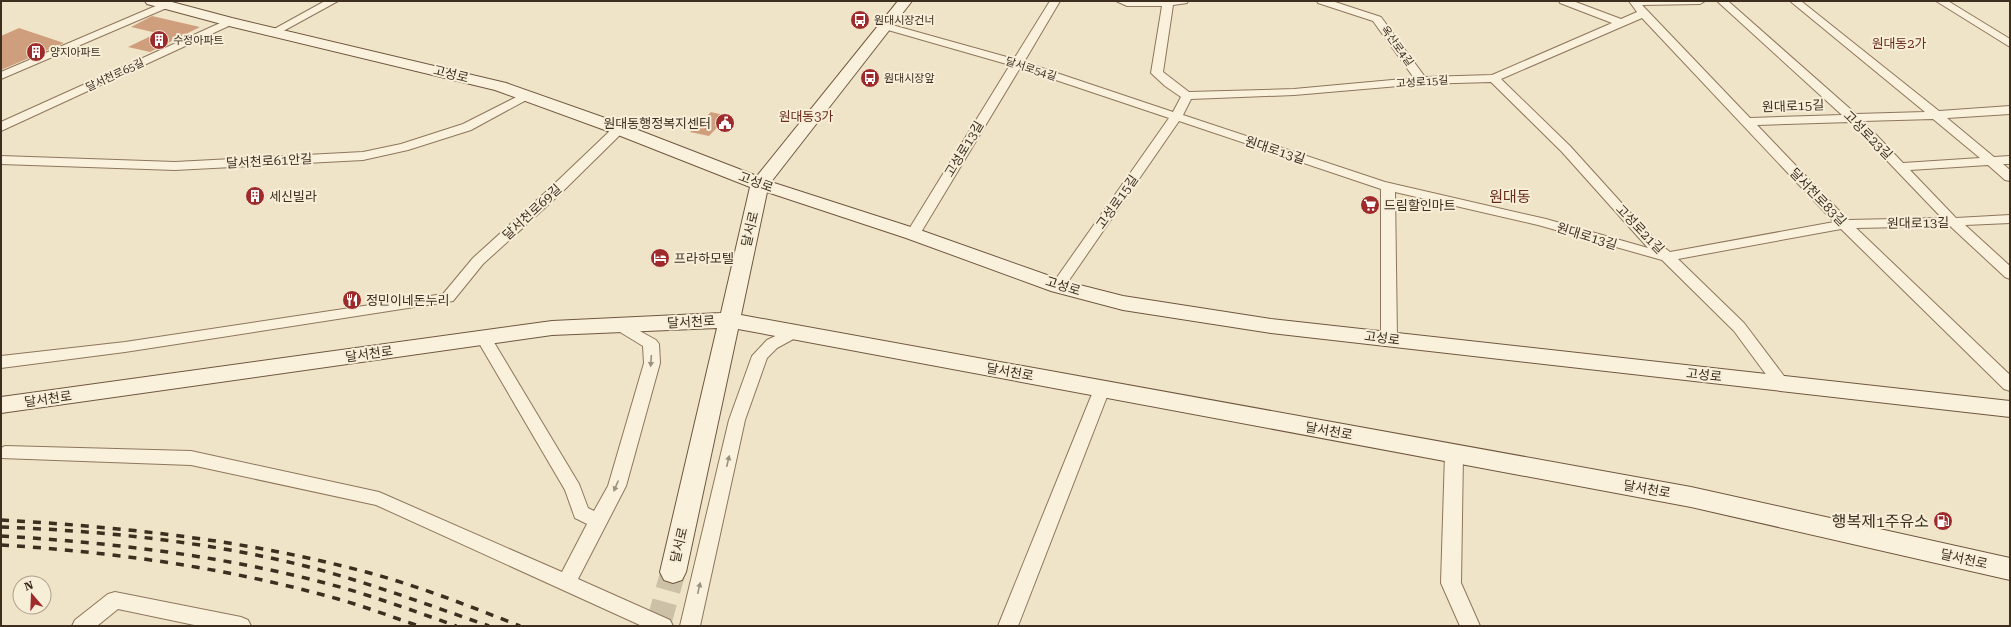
<svg xmlns="http://www.w3.org/2000/svg" width="2011" height="627" font-family="'Roboto Serif','Noto Sans KR',serif">
<style>
.building{fill:#cf9f7d}
.lines{fill:none;stroke-linecap:round;stroke-linejoin:round}
.secondary-tunnel{stroke:#ccc0a6;stroke-width:25;stroke-dasharray:25 12;stroke-linecap:butt}
.street-casing{stroke:#8d765c;stroke-width:2}
.secondary-casing{stroke:#6f573f;stroke-width:2}
.street{fill:#faf1dc;fill-rule:evenodd}
.secondary{fill:#faf1dc;fill-rule:evenodd}
.rail{stroke:#3d2e20;stroke-width:3.5;stroke-dasharray:8 8;stroke-linecap:butt}
.oneway{fill:#9c907e}
.labels{text-anchor:middle;dominant-baseline:central;stroke-width:4;stroke-linejoin:round;paint-order:stroke}
.far-poi-label{font-size:11px;fill:#3d2e20;stroke:#f7eed8;text-anchor:start}
.far-street-label{font-size:11px;fill:#3d2e20;stroke:#f7eed8}
.far-quarter-label{font-size:13px;fill:#6b2e1e;stroke:#f7eed8}
.street-label{font-size:13px;fill:#3d2e20;stroke:#f7eed8}
.poi-label{font-size:13px;fill:#3d2e20;stroke:#f7eed8;text-anchor:start}
.quarter-label{font-size:15px;fill:#6b2e1e;stroke:#f7eed8}
.near-poi-label{font-size:16px;fill:#3d2e20;stroke:#f7eed8;text-anchor:end}
</style>
<rect width="100%" height="100%" fill="#f0e4c8"/>
<!-- building -->
<g class="building">
<polygon points="152,16 200,27 150,52 128,47 157,33 131,27"/>
<polygon points="19,28 64,43 1,70 1,36"/>
<polygon points="711,112 728,116 709,136 690,132"/>
</g>
<g class="lines">
<!-- secondary-tunnel -->
<polyline class="secondary-tunnel" points="658,626 673,572"/>
<!-- street casing -->
<g class="street-casing">
<g id="street">
<polygon points="325,1 338,1 276,35 272,36 267,33"/>
<path d="M 1050,1 L 1060,1 L 1024,62 L 1173,112 L 1181,97 L 1165,86 L 1151,73 L 1162,6 L 1127,6 L 1116,1 L 1188,1 L 1187,3 L 1173,5 L 1163,72 L 1189,92 L 1294,89 L 1414,78 L 1373,21 L 1318,3 L 1317,1 L 1332,1 L 1381,17 L 1425,77 L 1492,75 L 1612,23 L 1560,3 L 1559,1 L 1573,1 L 1621,19 L 1637,12 L 1629,1 L 1705,1 L 1700,4 L 1642,5 L 1750,118 L 1842,115 L 1717,1 L 1728,1 L 1856,114 L 1925,112 L 1790,1 L 1801,1 L 1939,111 L 2010,106 L 2010,114 L 1947,118 L 1994,157 L 2010,156 L 2010,164 L 2003,164 L 2010,170 L 2010,181 L 2005,180 L 1988,165 L 1910,170 L 1956,218 L 2010,215 L 2010,223 L 1965,225 L 2010,266 L 2010,279 L 2005,277 L 1950,226 L 1856,228 L 2010,375 L 2010,391 L 2004,389 L 1841,229 L 1678,259 L 1744,323 L 1790,384 L 1788,388 L 1782,390 L 1776,388 L 1734,331 L 1662,260 L 1538,225 L 1395,192 L 1397,339 L 1394,343 L 1389,344 L 1384,343 L 1381,339 L 1381,189 L 1179,121 L 1063,289 L 1053,289 L 1051,286 L 1053,283 L 1169,118 L 1020,68 L 920,234 L 918,237 L 908,237 L 906,234 L 1010,65 L 881,28 L 880,26 L 885,23 L 1014,59 ZM 1642,18 L 1834,222 L 1670,252 L 1655,240 L 1570,146 L 1501,79 ZM 1491,82 L 1562,152 L 1648,248 L 1546,219 L 1385,182 L 1183,115 L 1191,99 L 1294,95 L 1422,84 ZM 1933,119 L 1980,158 L 1903,163 L 1863,121 ZM 1850,122 L 1942,218 L 1848,220 L 1757,125 Z"/>
<polygon points="1936,1 1948,1 2010,39 2010,47"/>
<polygon points="165,2 170,5 169,7 1,79 1,72"/>
<polygon points="229,19 234,22 233,24 1,131 1,122"/>
<polygon points="526,92 530,94 532,96 530,98 471,130 408,150 363,160 175,170 1,164 1,156 175,162 363,152 401,144 463,124"/>
<polygon points="619,125 623,126 625,129 623,132 559,195 483,264 453,301 125,352 1,368 1,356 125,342 443,294 473,258 549,189 615,126"/>
<polygon points="620,320 656,340 659,344 660,363 626,486 578,579 670,620 673,626 642,626 376,505 191,465 1,458 1,448 5,446 191,451 379,492 562,572 587,524 575,518 565,490 476,338 479,334 484,333 489,334 579,484 588,508 594,511 608,486 644,363 643,346 615,329 612,325 615,321"/>
<polygon points="794,327 799,328 802,332 799,336 777,348 767,358 745,420 700,626 680,626 729,420 752,356 767,340"/>
<polygon points="1102,383 1108,385 1110,389 1018,626 998,626 1094,389 1096,385"/>
<polygon points="1454,447 1460,449 1463,454 1461,583 1480,626 1460,626 1441,583 1445,454 1448,449"/>
<polygon points="115,592 241,617 248,620 251,626 199,626 118,609 97,626 72,626 75,620 108,594"/>
</g>
</g>
<!-- secondary casing -->
<g class="secondary-casing">
<polygon id="secondary" points="145,1 168,1 232,18 506,83 625,125 757,176 898,1 912,1 771,182 920,230 1064,281 1123,296 1271,319 2010,401 2010,417 1271,333 1123,310 1051,291 906,238 767,192 741,315 1691,487 2010,558 2010,580 1691,507 738,329 686,572 682,580 673,583 664,580 660,572 717,328 552,335 1,413 1,397 552,321 721,313 750,187 613,133 495,90 229,26 147,4"/>
</g>
<!-- street -->
<use href="#street" class="street"/>
<!-- secondary -->
<use href="#secondary" class="secondary"/>
<!-- rail -->
<g class="rail">
<path d="M 1,520 C 124,527 246,540 366,572 C 419,586 469,606 520,626"/>
<path d="M 1,527 C 105,531 212,542 313,568 C 373,584 431,606 489,626"/>
<path d="M 1,536 C 118,543 234,557 347,589 C 384,600 420,613 456,626"/>
<path d="M 1,545 C 115,552 228,568 338,599 C 366,607 392,617 419,626"/>
</g>
</g>
<!-- one-way arrows -->
<defs><path id="oneway-solid" d="M-6-.8H1V-3.2L6.5 0L1 3.2V.8H-6Z"/></defs>
<g class="oneway">
<use href="#oneway-solid" transform="translate(651 361) rotate(94)"/>
<use href="#oneway-solid" transform="translate(728 461) rotate(-77)"/>
<use href="#oneway-solid" transform="translate(616 486) rotate(113)"/>
<use href="#oneway-solid" transform="translate(699 588) rotate(-77)"/>
</g>
<!-- icons -->
<defs>
<g id="bus-disc" transform="scale(1)"><circle r="9.5" fill="#9e2a2b" stroke="#f7eed8"/><path d="M-5-6H5V4H4V6H2V4H-2V6H-4V4H-5ZM-3.5-4V0h7V-4ZM-3.5 1.2v1.5H-2V1.2ZM2 1.2v1.5H3.5V1.2Z" fill="#fff"/></g>
<g id="building-disc" transform="scale(1)"><circle r="9.5" fill="#9e2a2b" stroke="#f7eed8"/><path d="M-4-6H4V6H1V3H-1V6H-4ZM-2.5-4.3h1.7v1.8h-1.7ZM.8-4.3h1.7v1.8H.8ZM-2.5-1h1.7V.8h-1.7ZM.8-1h1.7V.8H.8Z" fill="#fff"/></g>
<g id="civic-disc" transform="scale(1)"><circle r="9.5" fill="#9e2a2b" stroke="#f7eed8"/><path d="M-.6-6.5H3V-4.5H.6V-3L4-1V1h2V6H-6V1h2V-1L-.6-3ZM-1.2 2.5V6h2.4V2.5Z" fill="#fff"/></g>
<g id="supermarket-disc" transform="scale(1)"><circle r="9.5" fill="#9e2a2b" stroke="#f7eed8"/><path d="M-6-5.5h2.5l.6 2H6L4.5 2H-2.5L-4.4-4H-6ZM-1.5 3.2a1.3 1.3 0 1 0 .1 0ZM3 3.2a1.3 1.3 0 1 0 .1 0Z" fill="#fff"/></g>
<g id="hotel-disc" transform="scale(1)"><circle r="9.5" fill="#9e2a2b" stroke="#f7eed8"/><path d="M-6-4.5h1.5V1H6V5H4.5V3h-9V5H-6ZM-4 0a1.8 1.8 0 1 1 3.6 0ZM.5 0V-2.5h3Q6-2.5 6 0Z" fill="#fff"/></g>
<g id="restaurant-disc" transform="scale(1)"><circle r="9.5" fill="#9e2a2b" stroke="#f7eed8"/><path d="M-5-6h1v4h1v-4h1v4h1v-4h1v5L-1.5 .5V6h-2V.5L-5-1ZM5-6V6H3V1.5H1.5Q1.5-4 5-6Z" fill="#fff"/></g>
<g id="fuel-disc" transform="scale(1)"><circle r="9.5" fill="#9e2a2b" stroke="#f7eed8"/><path d="M-5.5-6h7V0h2V4h1.3V-2.5L3-4.5l.8-.8L6-3V5H2.5V1h-1V6h-7ZM-4.2-4.7v3.2H.2V-4.7Z" fill="#fff"/></g>
</defs>
<g fill-rule="evenodd">
<use href="#bus-disc" x="860" y="20"/>
<use href="#building-disc" x="159" y="40"/>
<use href="#building-disc" x="36" y="52"/>
<use href="#bus-disc" x="870" y="78"/>
<use href="#civic-disc" x="725" y="123"/>
<use href="#building-disc" x="255" y="196"/>
<use href="#supermarket-disc" x="1370" y="205"/>
<use href="#hotel-disc" x="660" y="258"/>
<use href="#restaurant-disc" x="352" y="300"/>
<use href="#fuel-disc" x="1943" y="521"/>
</g>
<g class="labels">
<!-- far-poi labels -->
<g class="far-poi-label">
<text x="874" y="20">원대시장건너</text>
<text x="173" y="40">수정아파트</text>
<text x="50" y="52">양지아파트</text>
<text x="884" y="78">원대시장앞</text>
</g>
<!-- far-street labels -->
<g class="far-street-label">
<text transform="translate(1397 46) rotate(54)">옥산로4길</text>
<text transform="translate(1031 69) rotate(18)">달서로54길</text>
<text transform="translate(115 75) rotate(-25)">달서천로65길</text>
<text transform="translate(1422 82) rotate(-4)">고성로15길</text>
</g>
<!-- far-quarter labels -->
<g class="far-quarter-label">
<text x="1899" y="43">원대동2가</text>
<text x="806" y="116">원대동3가</text>
</g>
<!-- street labels -->
<g class="street-label">
<text transform="translate(451 74) rotate(14)">고성로</text>
<text transform="translate(1793 106) rotate(-2)">원대로15길</text>
<text transform="translate(1868 135) rotate(45)">고성로23길</text>
<text transform="translate(964 149) rotate(-59)">고성로13길</text>
<text transform="translate(1275 150) rotate(18)">원대로13길</text>
<text transform="translate(269 161) rotate(-3)">달서천로61안길</text>
<text transform="translate(756 182) rotate(20)">고성로</text>
<text transform="translate(1818 197) rotate(46)">달서천로83길</text>
<text transform="translate(1117 202) rotate(-55)">고성로15길</text>
<text transform="translate(532 212) rotate(-43)">달서천로69길</text>
<text transform="translate(1918 223) rotate(-1)">원대로13길</text>
<text transform="translate(750 229) rotate(-77)">달서로</text>
<text transform="translate(1640 229) rotate(46)">고성로21길</text>
<text transform="translate(1587 236) rotate(17)">원대로13길</text>
<text transform="translate(1063 286) rotate(17)">고성로</text>
<text transform="translate(691 322) rotate(-3)">달서천로</text>
<text transform="translate(1382 338) rotate(7)">고성로</text>
<text transform="translate(369 354) rotate(-8)">달서천로</text>
<text transform="translate(1010 372) rotate(10)">달서천로</text>
<text transform="translate(1704 375) rotate(6)">고성로</text>
<text transform="translate(48 399) rotate(-8)">달서천로</text>
<text transform="translate(1329 431) rotate(10)">달서천로</text>
<text transform="translate(1647 489) rotate(10)">달서천로</text>
<text transform="translate(679 545) rotate(-77)">달서로</text>
<text transform="translate(1964 559) rotate(13)">달서천로</text>
</g>
<!-- poi labels -->
<g class="poi-label">
<text x="711" y="123" text-anchor="end">원대동행정복지센터</text>
<text x="269" y="196">세신빌라</text>
<text x="1384" y="205">드림할인마트</text>
<text x="674" y="258">프라하모텔</text>
<text x="366" y="300">정민이네돈누리</text>
</g>
<!-- quarter labels -->
<g class="quarter-label">
<text x="1510" y="197">원대동</text>
</g>
<!-- near-poi labels -->
<g class="near-poi-label">
<text x="1929" y="521">행복제1주유소</text>
</g>
</g>
<!-- border -->
<rect width="2011" height="627" fill="none" stroke="#3d2e20" stroke-width="4"/>
<!-- north arrow -->
<g transform="translate(32 595) rotate(341)"><circle r="19" fill="#f7eed8" stroke="#ada18e"/>
<path d="M0-3L7 15L0 10L-7 15Z" fill="#9e2a2b"/>
<text y="-6" font-size="11" font-weight="bold" text-anchor="middle" fill="#3d2e20">N</text>
</g>
</svg>
